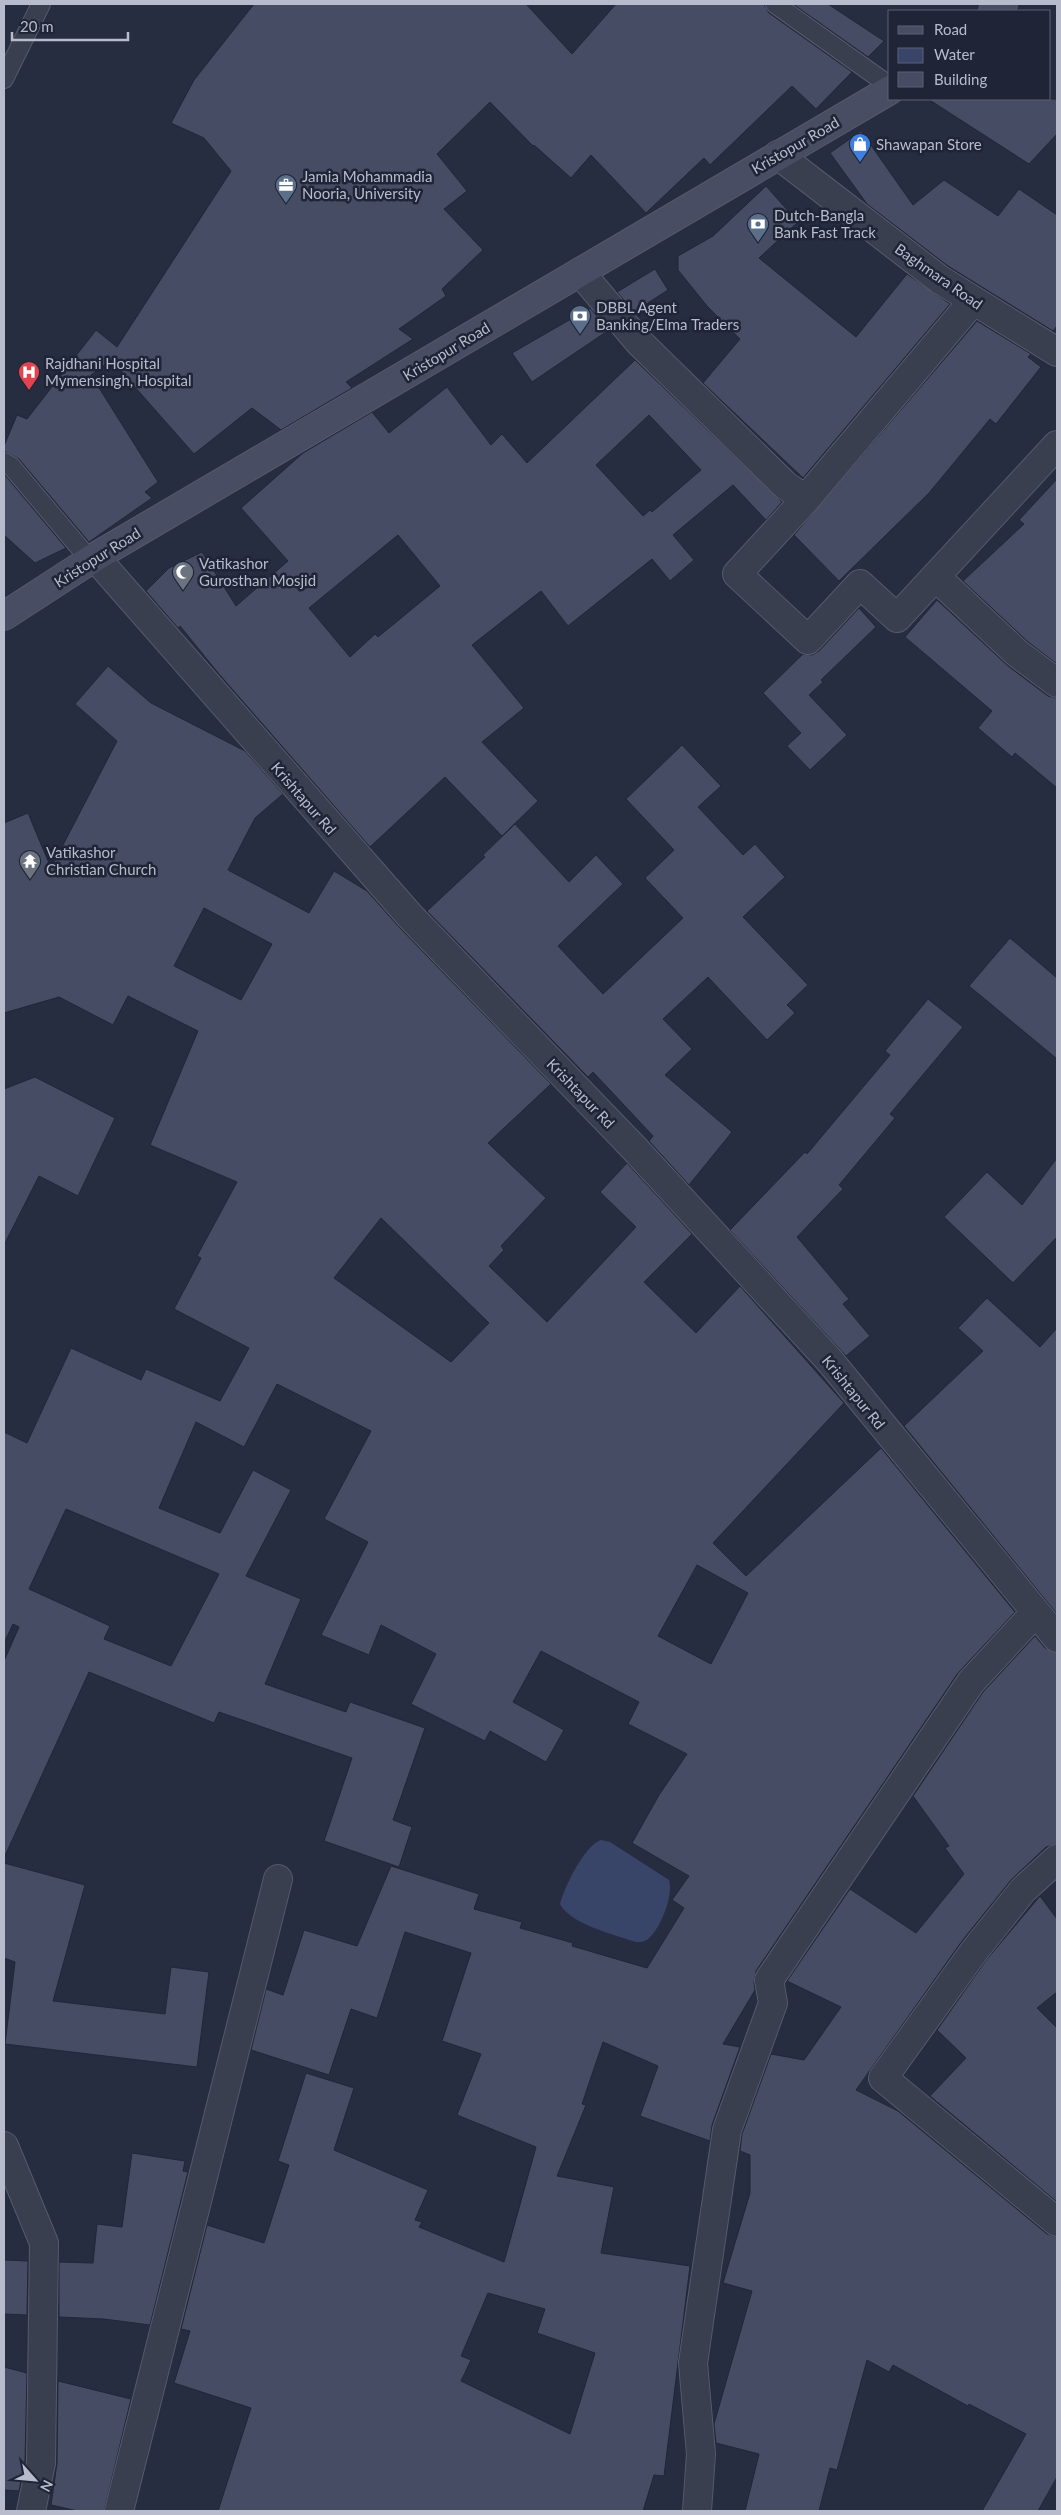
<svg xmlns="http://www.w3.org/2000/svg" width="1061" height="2515" font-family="Lato,sans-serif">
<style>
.water{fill:#394568}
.building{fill:#454c63;stroke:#212638;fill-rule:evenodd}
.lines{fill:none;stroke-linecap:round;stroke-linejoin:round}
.service-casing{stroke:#555a6b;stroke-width:20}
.minor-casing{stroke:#555a6b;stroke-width:30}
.tertiary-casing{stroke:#555a6b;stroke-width:30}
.secondary-casing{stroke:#555a6b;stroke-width:30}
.service{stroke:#3a3f50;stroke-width:18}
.minor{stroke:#3a3f50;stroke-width:28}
.tertiary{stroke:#3a3f50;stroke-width:28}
.secondary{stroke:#484d63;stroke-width:28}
.labels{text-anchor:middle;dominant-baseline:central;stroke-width:5;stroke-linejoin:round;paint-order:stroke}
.poi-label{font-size:15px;fill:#b7bbcb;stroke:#1f2436;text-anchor:start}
.street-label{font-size:15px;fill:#b7bbcb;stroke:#1f2436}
</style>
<rect width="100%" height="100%" fill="#262d41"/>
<!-- water -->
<path class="water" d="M 601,1840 L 610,1842 L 669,1880 C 674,1895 660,1930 648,1939 C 644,1942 641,1942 636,1942 C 615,1935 570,1924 560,1904 C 565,1886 584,1846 601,1840 Z"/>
<!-- building -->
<g class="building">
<polygon points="254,4 526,4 572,54 616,4 764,4 769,13 852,72 816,109 792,86 710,165 704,158 646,213 591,155 571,178 534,145 533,146 490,102 437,154 467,191 444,209 483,250 442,289 446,296 399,329 413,339 346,382 352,388 281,430 252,408 194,454 111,360 91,375 158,482 145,492 152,498 89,542 19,459 4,451 4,446 17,415 27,419 96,330 117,347 231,171 204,138 171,123 194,80"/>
<polygon points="793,4 828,4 884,41 868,57"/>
<polygon points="928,99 1057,99 1057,134 1029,164"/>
<polygon points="861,131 913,205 944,180 998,216 1019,189 1057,215 1057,326 1053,331 948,266 867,204 830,153"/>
<polygon points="766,186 798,222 759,258 856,337 907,274 950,304 803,478 703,383 740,339 707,306 678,270 678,256 713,236"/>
<polygon points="655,269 668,290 634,312 617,292"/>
<polygon points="590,308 609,330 532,382 512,353"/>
<polygon points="977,321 1031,354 1028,357 1041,367 996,424 990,419 929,493 839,581 794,535"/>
<path d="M 635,360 L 782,502 L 766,520 L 733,485 L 673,535 L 694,560 L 670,581 L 652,559 L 568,626 L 541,591 L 472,645 L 524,708 L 482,742 L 538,801 L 502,836 L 445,777 L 370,847 L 219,674 L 180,626 L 178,628 L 146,591 L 169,568 L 202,552 L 236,606 L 288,561 L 241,508 L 303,453 L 372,412 L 389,433 L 447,387 L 491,445 L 502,434 L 527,463 ZM 649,415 L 701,470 L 652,512 L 650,510 L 643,516 L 596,465 ZM 398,535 L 440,586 L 378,637 L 375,634 L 350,657 L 309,608 Z"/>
<polygon points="4,474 66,548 35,563 4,535"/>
<polygon points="1057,479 1057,664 1027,641 963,581 1024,524 1019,520"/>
<polygon points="937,600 1008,666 1048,696 1057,698 1057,788 1015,753 1012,757 978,728 992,711 905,637"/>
<polygon points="859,608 876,627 821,680 823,682 809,695 847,735 810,770 787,746 801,733 763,693 803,654 812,655 819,651"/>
<path d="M 108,666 L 151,703 L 245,751 L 283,794 L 255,818 L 228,870 L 309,913 L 334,871 L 367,891 L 399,927 L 551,1084 L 488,1143 L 546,1198 L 501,1246 L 504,1250 L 489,1266 L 547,1322 L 636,1227 L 600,1192 L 627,1163 L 692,1234 L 644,1282 L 696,1333 L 740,1286 L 844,1403 L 713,1543 L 746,1576 L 881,1448 L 1015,1612 L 958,1673 L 756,1971 L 754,1982 L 755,1990 L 723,2044 L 740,2047 L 712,2125 L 710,2141 L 640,2116 L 658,2066 L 603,2042 L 582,2104 L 586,2105 L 557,2176 L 614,2187 L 601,2253 L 690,2266 L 664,2476 L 654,2475 L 643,2511 L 218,2511 L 251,2408 L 174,2383 L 190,2331 L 181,2329 L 207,2225 L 264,2243 L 289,2165 L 278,2161 L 306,2073 L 354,2088 L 334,2150 L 428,2190 L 415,2220 L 422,2222 L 419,2227 L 504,2262 L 536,2147 L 457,2115 L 481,2054 L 442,2041 L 471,1953 L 405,1932 L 377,2018 L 351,2009 L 329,2075 L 251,2050 L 266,1989 L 283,1995 L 304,1930 L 357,1946 L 391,1866 L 479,1894 L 474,1909 L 522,1922 L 520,1928 L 573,1943 L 572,1946 L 647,1968 L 684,1908 L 672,1900 L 689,1876 L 632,1843 L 659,1795 L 687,1754 L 628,1724 L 639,1702 L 541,1651 L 513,1702 L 564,1730 L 546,1762 L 490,1731 L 485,1741 L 411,1704 L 436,1654 L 381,1625 L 369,1655 L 321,1635 L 368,1542 L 324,1519 L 371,1431 L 277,1384 L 244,1447 L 196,1422 L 159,1508 L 220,1533 L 253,1470 L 291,1490 L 246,1576 L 301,1599 L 265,1684 L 346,1712 L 350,1702 L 425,1728 L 393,1820 L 412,1827 L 399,1867 L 324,1841 L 352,1758 L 219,1712 L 214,1723 L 89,1672 L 4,1858 L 4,1661 L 19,1627 L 13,1624 L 4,1643 L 4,1432 L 27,1443 L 71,1348 L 141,1380 L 146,1369 L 220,1401 L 249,1348 L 174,1309 L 201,1258 L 197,1256 L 237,1182 L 150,1145 L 198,1031 L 128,996 L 113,1025 L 59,997 L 4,1013 L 4,823 L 28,813 L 51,868 L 117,741 L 75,704 ZM 204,908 L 272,944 L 241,1000 L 174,966 ZM 381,1218 L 489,1323 L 451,1362 L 334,1278 ZM 66,1509 L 219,1574 L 171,1666 L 104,1639 L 110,1626 L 29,1589 ZM 697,1565 L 748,1593 L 711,1664 L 658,1636 ZM 488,2293 L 545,2309 L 537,2333 L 595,2353 L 570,2434 L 461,2381 L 471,2360 L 461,2356 Z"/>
<polygon points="682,745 721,786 698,807 743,855 755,844 785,877 743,917 808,985 787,1005 795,1013 767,1040 708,977 663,1019 692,1049 665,1075 732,1132 689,1185 649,1141 653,1136 593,1072 588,1077 427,911 485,857 483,855 515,824 569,882 596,855 623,884 558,946 603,994 683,918 645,878 674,850 626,799"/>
<polygon points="1010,938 1057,978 1057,1059 969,986"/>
<polygon points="928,999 963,1027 890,1114 895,1118 839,1185 843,1189 797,1237 849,1299 843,1304 870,1336 846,1356 730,1230 805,1152 807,1154 890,1055 885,1051"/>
<polygon points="35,1077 115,1118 78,1196 39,1176 4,1245 4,1089"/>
<polygon points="1057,1158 1057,1237 1013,1283 944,1217 987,1172 1022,1205"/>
<polygon points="987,1298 1040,1347 1057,1328 1057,1614 904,1426 983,1351 958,1328"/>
<polygon points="1035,1636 1045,1648 1057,1653 1057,1844 1046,1847 1011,1880 962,1941 856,2090 898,2111 1047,2234 1057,2237 1057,2477 1038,2511 982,2511 1026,2434 969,2404 968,2406 893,2365 889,2372 867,2360 837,2470 830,2468 819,2511 745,2511 759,2454 716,2443 714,2424 752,2291 723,2283 750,2193 750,2155 740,2151 742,2134 771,2054 804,2060 841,2007 787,1981 850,1889 916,1933 964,1874 945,1848 949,1846 913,1796 983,1692"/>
<polygon points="4,1863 85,1885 53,2001 165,2014 171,1967 209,1972 197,2067 5,2044 15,1962 4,1958"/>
<polygon points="1040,1896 1057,1919 1057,1992 1037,2008 1057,2028 1057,2202 930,2096 966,2058 937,2030 987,1959"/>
<polygon points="132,2153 185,2161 183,2171 188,2172 150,2325 104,2319 59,2317 59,2262 93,2263 97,2224 122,2227"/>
<polygon points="4,2260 28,2261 27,2315 4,2314"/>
<polygon points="4,2367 27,2373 25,2461 19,2491 4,2490"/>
<polygon points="58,2381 131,2399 104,2511 78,2511 51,2505 57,2463"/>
</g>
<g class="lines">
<!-- service casing -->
<g class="service-casing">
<g id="service">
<polyline points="775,4 890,86"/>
<polyline points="4,79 41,4"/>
<polyline points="4,462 11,466 90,560"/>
</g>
</g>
<!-- minor casing -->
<g class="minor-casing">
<g id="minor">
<polyline points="580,272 639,342 786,486 806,499 973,301"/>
<polyline points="806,499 737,574 808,640 860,584 897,618 1057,445"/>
<polyline points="936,577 1017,653 1057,683"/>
<polyline points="1057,1859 1023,1890 975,1950 883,2078 1057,2222"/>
<polyline points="4,2146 44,2243 41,2463 31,2511"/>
<polyline points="119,2511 278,1879"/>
<polyline points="697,2511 701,2454 693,2363 727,2130 773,2003 769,1980 971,1682 1035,1613"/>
</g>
</g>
<!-- tertiary casing -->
<g class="tertiary-casing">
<g id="tertiary">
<polyline points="778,155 939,279 1057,352"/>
<polyline points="95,557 410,916 634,1148 830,1361 1057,1638"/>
</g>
</g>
<!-- secondary casing -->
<g class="secondary-casing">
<g id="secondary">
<polyline points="993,11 1003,4"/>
<polyline points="4,616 95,557 890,90"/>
</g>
</g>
<!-- service -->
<use href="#service" class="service"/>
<!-- minor -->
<use href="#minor" class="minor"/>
<!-- tertiary -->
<use href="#tertiary" class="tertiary"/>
<!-- secondary -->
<use href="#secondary" class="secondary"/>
</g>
<!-- icons -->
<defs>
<g id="shop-pin" transform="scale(1.125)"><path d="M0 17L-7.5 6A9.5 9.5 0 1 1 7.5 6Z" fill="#3f7fe0" stroke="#1f2436"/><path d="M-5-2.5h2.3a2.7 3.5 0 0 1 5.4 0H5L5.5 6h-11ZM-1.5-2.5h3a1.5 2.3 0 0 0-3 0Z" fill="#fff"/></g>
<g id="office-pin" transform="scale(1.125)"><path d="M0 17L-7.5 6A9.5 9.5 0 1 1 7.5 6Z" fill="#5c6f8a" stroke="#1f2436"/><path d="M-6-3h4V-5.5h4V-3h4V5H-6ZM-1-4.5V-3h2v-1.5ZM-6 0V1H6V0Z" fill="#fff"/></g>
<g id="bank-pin" transform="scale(1.125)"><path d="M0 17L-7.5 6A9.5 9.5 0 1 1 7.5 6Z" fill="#5c6f8a" stroke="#1f2436"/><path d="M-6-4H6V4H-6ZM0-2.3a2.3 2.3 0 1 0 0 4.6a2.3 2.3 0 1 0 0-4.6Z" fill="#fff"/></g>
<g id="hospital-pin" transform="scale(1.125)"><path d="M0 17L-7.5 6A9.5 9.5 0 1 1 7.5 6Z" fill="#e0444e" stroke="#1f2436"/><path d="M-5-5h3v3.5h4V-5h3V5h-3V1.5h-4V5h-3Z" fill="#fff"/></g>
<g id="mosque-pin" transform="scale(1.125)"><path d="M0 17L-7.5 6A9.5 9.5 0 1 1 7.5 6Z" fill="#6b7280" stroke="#1f2436"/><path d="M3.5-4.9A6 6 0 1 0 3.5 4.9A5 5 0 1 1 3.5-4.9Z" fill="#fff"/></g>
<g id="temple-pin" transform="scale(1.125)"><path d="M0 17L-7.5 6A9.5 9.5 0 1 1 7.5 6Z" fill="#6b7280" stroke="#1f2436"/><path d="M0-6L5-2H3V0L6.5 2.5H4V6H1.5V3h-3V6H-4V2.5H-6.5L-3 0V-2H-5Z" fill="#fff"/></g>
</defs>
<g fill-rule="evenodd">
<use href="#shop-pin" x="860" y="144"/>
<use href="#office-pin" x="286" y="185"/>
<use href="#bank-pin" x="758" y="224"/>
<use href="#bank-pin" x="580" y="316"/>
<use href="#hospital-pin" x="29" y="372"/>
<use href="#mosque-pin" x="183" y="572"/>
<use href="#temple-pin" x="30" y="861"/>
</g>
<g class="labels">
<!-- poi labels -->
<g class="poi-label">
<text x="876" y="144">Shawapan Store</text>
<text x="302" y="176">Jamia Mohammadia<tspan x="302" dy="17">Nooria, University</tspan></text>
<text x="774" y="215">Dutch-Bangla<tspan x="774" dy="17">Bank Fast Track</tspan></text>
<text x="596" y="307">DBBL Agent<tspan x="596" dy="17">Banking/Elma Traders</tspan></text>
<text x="45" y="363">Rajdhani Hospital<tspan x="45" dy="17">Mymensingh, Hospital</tspan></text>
<text x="199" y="563">Vatikashor<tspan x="199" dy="17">Gurosthan Mosjid</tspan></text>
<text x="46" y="852">Vatikashor<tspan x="46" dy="17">Christian Church</tspan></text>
</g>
<!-- street labels -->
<g class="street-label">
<text transform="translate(795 145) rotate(-30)">Kristopur Road</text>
<text transform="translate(939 276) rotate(35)">Baghmara Road</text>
<text transform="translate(446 351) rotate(-31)">Kristopur Road</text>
<text transform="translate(97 557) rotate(-32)">Kristopur Road</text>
<text transform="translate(304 798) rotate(49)">Krishtapur Rd</text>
<text transform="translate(581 1093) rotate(46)">Krishtapur Rd</text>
<text transform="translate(854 1392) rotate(51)">Krishtapur Rd</text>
</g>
</g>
<!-- border -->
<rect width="1061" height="2515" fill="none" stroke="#b7bbcb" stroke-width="10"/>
<!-- legend -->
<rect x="888" y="10" width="162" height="90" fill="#1f2436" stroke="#5c6072"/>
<rect x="898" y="26" width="25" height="8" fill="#484d63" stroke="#5c6072"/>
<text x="934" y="35" font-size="15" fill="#b7bbcb">Road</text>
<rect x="898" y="48" width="25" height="15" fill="#394568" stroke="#5c6072"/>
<text x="934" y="60" font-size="15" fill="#b7bbcb">Water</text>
<rect x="898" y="72" width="25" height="15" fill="#454c63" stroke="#5c6072"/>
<text x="934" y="85" font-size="15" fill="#b7bbcb">Building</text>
<!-- north arrow -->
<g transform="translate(35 2480) rotate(117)" stroke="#1f2436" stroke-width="4" paint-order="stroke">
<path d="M0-4L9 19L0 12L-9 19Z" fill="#b7bbcb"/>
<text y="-8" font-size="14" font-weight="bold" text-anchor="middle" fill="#b7bbcb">N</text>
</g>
<!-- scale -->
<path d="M12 32v8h116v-8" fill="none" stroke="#b7bbcb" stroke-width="2.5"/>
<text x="20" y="32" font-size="15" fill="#b7bbcb" stroke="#1f2436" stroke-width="4" paint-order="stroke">20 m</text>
</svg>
